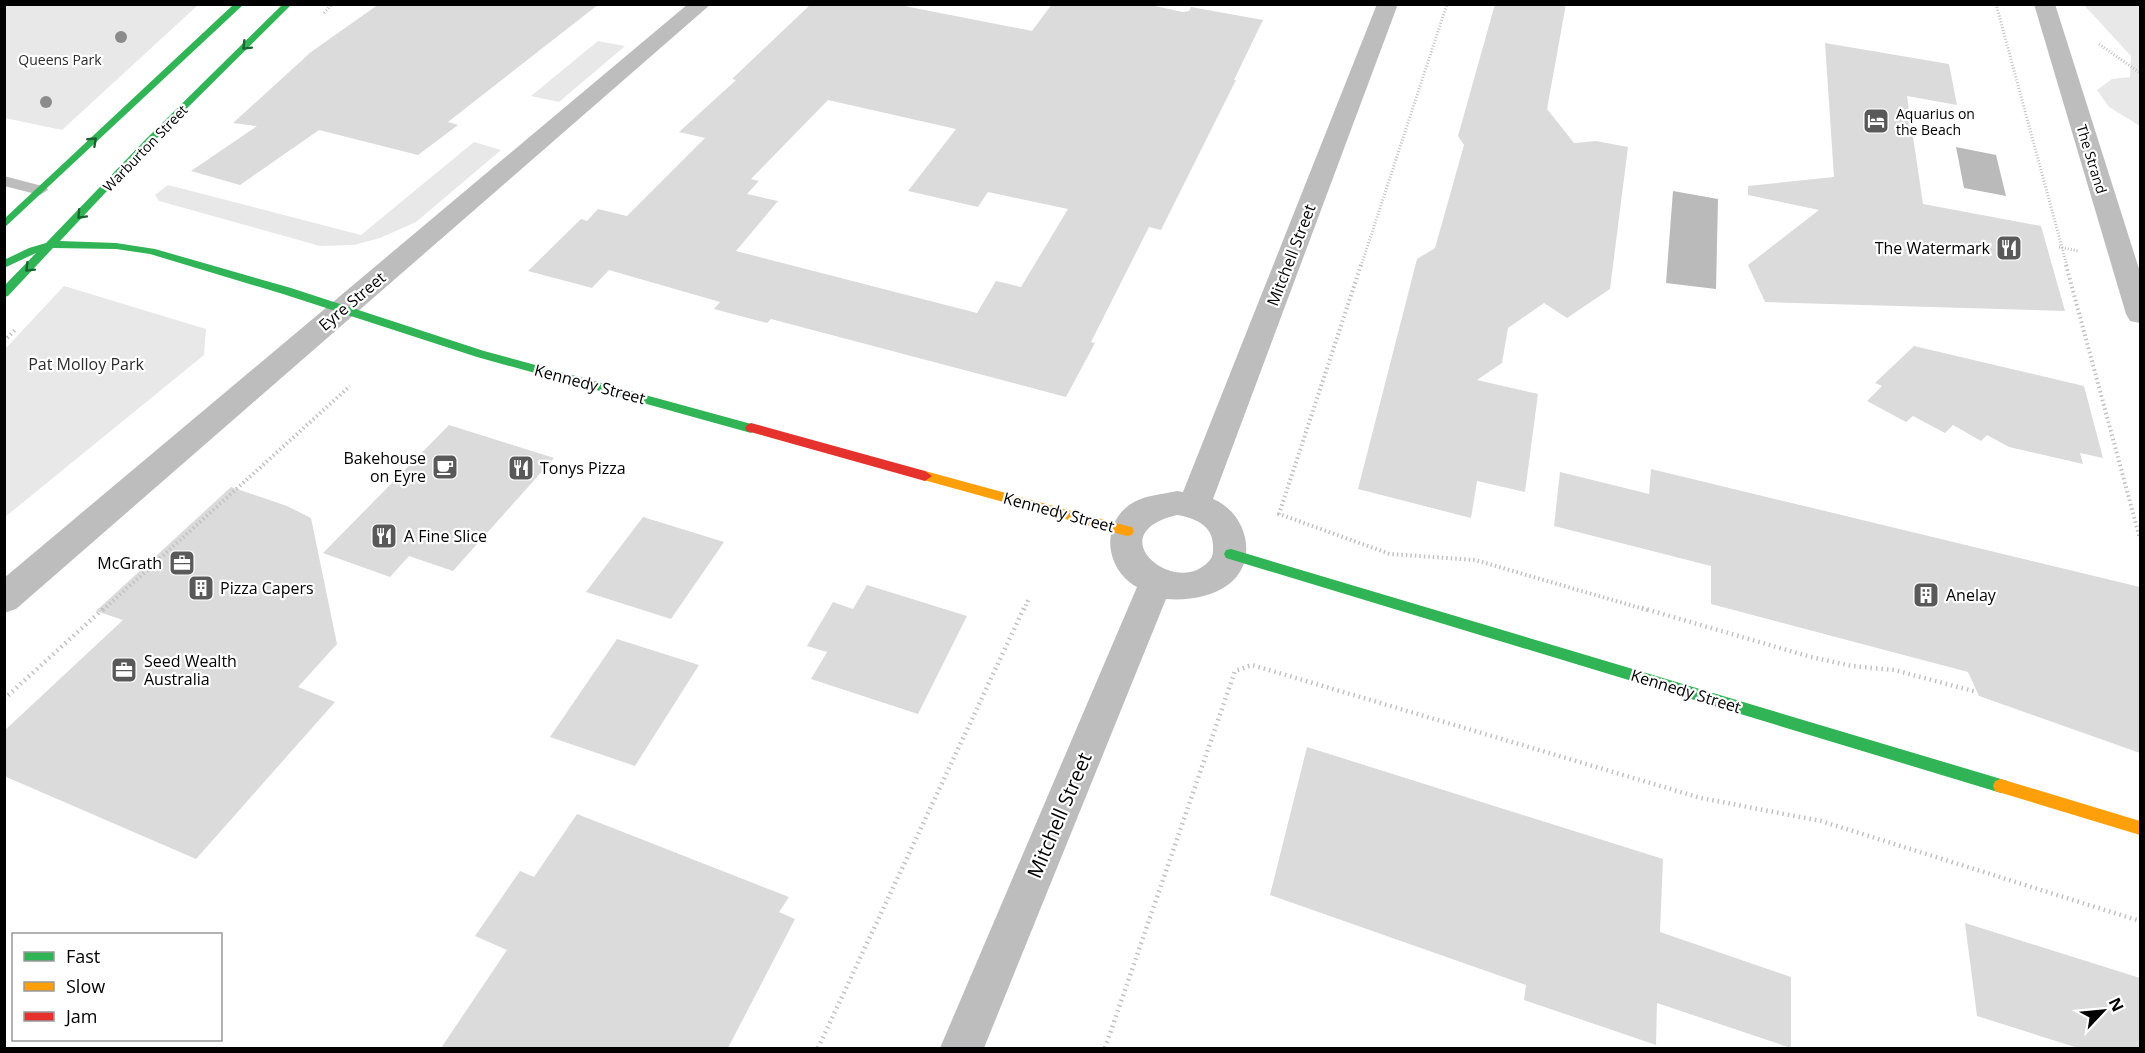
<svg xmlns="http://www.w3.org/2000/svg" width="2145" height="1053" font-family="'Open Sans',sans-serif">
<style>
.green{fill:#e8e8e8}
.water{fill:#bababa}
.building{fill:#dbdbdb;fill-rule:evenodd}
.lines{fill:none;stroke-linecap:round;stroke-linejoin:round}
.path-far2{stroke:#c2c2c2;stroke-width:3;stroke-dasharray:1 2;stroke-linecap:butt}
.path-far1{stroke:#c2c2c2;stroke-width:4;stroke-dasharray:1.5 3;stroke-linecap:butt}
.path{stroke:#c2c2c2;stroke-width:4.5;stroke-dasharray:1.5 4;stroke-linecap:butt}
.lane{fill:#bdbdbd;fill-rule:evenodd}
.street{fill:#bdbdbd;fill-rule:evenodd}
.fast{fill:#30b455;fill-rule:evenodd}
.slow{fill:#ff9f0a;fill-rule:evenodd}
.jam{fill:#e5322d;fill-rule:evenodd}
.tree{fill:#8b8b8b}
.oneway{stroke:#1a632f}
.labels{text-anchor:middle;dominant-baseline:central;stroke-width:4.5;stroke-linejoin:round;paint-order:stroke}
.far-park-label{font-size:14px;fill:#2c2c2c;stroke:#fff}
.far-poi-label{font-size:14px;fill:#000;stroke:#fff;text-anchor:start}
.far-street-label{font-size:14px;fill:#000;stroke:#fff}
.poi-label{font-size:16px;fill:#000;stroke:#fff;text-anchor:start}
.street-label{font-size:16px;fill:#000;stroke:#fff}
.park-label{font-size:16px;fill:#2c2c2c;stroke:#fff}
.near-street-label{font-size:20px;fill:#000;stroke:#fff}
</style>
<rect width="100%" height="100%" fill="#fff"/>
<!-- green -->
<g class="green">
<polygon points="5,4 198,4 198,5 62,130 5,118"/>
<polygon points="2084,5 2140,5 2140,126 2109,107 2097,90 2112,79 2130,77 2131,56"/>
<polygon points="598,41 625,46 559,102 531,96"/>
<polygon points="474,142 501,150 416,222 380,238 354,245 320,246 159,201 155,195 168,185 361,235"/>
<polygon points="64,286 206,329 204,355 5,517 5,349"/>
</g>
<!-- water -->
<g class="water">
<polygon points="1956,147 1996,155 2006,196 1964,188"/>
<polygon points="1673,191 1718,199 1716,289 1666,283"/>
</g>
<!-- building -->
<g class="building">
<polygon points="379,4 599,4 448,122 458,125 418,155 319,130 240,185 191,171 257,126 233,123 311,52"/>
<path d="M 811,4 L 894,4 L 1032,31 L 1052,4 L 1145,4 L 1183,12 L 1189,11 L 1191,7 L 1263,20 L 1234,80 L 1236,80 L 1161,230 L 1149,227 L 1091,342 L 1095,343 L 1066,397 L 771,319 L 767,323 L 714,309 L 720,302 L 609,270 L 592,288 L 528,271 L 581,219 L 587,221 L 598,209 L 627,216 L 705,138 L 679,132 L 736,80 L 732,79 ZM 828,100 L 956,129 L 908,191 L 978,207 L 988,192 L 1068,209 L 1021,287 L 996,281 L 977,313 L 736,251 L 778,201 L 747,194 L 759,181 L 751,179 Z"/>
<polygon points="1495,4 1566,4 1547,109 1574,143 1596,141 1628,147 1610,289 1567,318 1544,303 1508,328 1502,363 1477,380 1538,394 1525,492 1477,481 1471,518 1358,489 1417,259 1435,248 1464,145 1458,136"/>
<polygon points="1825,43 1949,64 1957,105 1907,96 1923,204 2041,226 2065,311 1765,302 1748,265 1819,210 1748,195 1748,186 1834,177"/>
<polygon points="1914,346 2084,386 2103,458 2080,453 2083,464 2009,447 1987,435 1981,441 1953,425 1945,433 1913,416 1906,422 1867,401 1882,386 1875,383"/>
<polygon points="449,425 554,458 453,571 409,556 390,577 323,553"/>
<polygon points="1651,469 2140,587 2140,753 1979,696 1968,672 1711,604 1711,566 1554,526 1560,472 1649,494"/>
<polygon points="231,487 287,506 311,518 337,644 298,687 335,702 196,859 4,776 4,731 123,620 96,611"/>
<polygon points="643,517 724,542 671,619 586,592"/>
<polygon points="867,585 967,616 918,714 811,679 827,652 807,646 833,602 853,609"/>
<polygon points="617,639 699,665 635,766 550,737"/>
<polygon points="1307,747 1663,859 1660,932 1791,977 1791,1048 1657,1003 1656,1045 1524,1000 1526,985 1270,895"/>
<polygon points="577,814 789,897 779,912 795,919 728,1048 441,1048 507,950 475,936 520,871 534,877"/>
<polygon points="1965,923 2140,978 2140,1048 2078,1048 1977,1016"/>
</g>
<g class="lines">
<!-- path-far2 -->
<g class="path-far2">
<polyline points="1996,4 2067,266"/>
<polyline points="324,13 332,4"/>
<polyline points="2099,44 2140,73"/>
<polyline points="2059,247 2078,251"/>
<polyline points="1361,266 1447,4"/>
</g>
<!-- path-far1 -->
<g class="path-far1">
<polyline points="1361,265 1279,514 1390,554 1475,560 1647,610"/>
<polyline points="2066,265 2140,539"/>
<polyline points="4,341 15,330"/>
<polyline points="103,610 350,386"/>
<polyline points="1024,610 1029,598"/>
</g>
<!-- path -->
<g class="path">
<polyline points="1642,608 1811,657 1852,666 1894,670 1977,692"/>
<polyline points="4,699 104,608"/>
<polyline points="818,1048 1024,608"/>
<polyline points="1105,1048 1235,671 1252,665 1701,798 1821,821 2140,921"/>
</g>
<!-- lane -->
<polygon class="lane" points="4,176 46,187 48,190 40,195 4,186"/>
<!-- street -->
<g class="street">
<polygon points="688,4 711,4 16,609 4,613 4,578"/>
<path d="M 1377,4 L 1398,4 L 1213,499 C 1246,512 1260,560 1229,584 C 1213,597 1186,601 1166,599 L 984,1048 L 940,1048 L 1137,587 C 1103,568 1100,519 1136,501 C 1148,495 1164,494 1177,491 L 1183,492 ZM 1177,515 C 1196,518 1214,526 1213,548 C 1213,553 1213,557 1209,561 C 1176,599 1097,534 1177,515 Z"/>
<polygon points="2034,4 2055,4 2140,272 2140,323 2130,321 2126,314"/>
</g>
<!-- fast -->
<g class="fast">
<polygon points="234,4 244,4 4,228 4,219"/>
<polygon points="283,4 292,4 153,142 60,241 116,243 155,249 291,288 484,351 755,425 757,428 755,431 751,433 477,357 283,294 150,254 116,249 53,248 8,296 4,297 4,286 36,253 4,268 4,260 29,248 46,243 147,138"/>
<polygon points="1231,549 2001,779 2007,781 2009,786 2007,791 2001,793 1226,558 1224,554 1226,550"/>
</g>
<!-- slow -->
<g class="slow">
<polygon points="925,471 1127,526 1132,527 1134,531 1132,535 1127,536 920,479 918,476"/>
<polygon points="2001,779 2140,821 2140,835 1995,791 1993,786 1995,781"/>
</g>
<!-- jam -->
<polygon class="jam" points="751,423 925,471 932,476 925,481 747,431 745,428 747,425"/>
</g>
<!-- trees -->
<g class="tree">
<circle cx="121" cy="37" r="6"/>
<circle cx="46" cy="102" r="6"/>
</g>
<!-- one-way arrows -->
<defs><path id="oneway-chevron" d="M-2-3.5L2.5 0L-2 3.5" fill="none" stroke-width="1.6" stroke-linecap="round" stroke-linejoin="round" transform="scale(1.5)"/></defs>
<g class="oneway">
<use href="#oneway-chevron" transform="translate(246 46) rotate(135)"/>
<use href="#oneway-chevron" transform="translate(93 141) rotate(-43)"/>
<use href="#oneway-chevron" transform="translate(81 215) rotate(133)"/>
<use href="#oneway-chevron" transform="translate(29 268) rotate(135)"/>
</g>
<!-- icons -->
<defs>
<g id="hotel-square" transform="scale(1.35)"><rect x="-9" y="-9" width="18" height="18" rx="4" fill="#595959" stroke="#fff"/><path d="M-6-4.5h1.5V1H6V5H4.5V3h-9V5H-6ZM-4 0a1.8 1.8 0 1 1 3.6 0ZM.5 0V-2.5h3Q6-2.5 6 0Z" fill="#fff"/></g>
<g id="restaurant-square" transform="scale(1.35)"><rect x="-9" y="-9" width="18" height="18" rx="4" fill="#595959" stroke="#fff"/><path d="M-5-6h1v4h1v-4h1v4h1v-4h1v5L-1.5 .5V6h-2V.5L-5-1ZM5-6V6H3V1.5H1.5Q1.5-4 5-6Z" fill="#fff"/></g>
<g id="cafe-square" transform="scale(1.35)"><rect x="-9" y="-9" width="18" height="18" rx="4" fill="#595959" stroke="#fff"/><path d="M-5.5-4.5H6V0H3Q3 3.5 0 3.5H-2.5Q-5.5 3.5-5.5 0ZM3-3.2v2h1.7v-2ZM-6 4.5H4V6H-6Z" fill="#fff"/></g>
<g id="office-square" transform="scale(1.35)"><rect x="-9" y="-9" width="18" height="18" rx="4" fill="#595959" stroke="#fff"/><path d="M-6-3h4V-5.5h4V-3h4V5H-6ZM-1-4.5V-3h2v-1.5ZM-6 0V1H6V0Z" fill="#fff"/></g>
<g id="building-square" transform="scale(1.35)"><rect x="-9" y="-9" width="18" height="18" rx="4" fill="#595959" stroke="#fff"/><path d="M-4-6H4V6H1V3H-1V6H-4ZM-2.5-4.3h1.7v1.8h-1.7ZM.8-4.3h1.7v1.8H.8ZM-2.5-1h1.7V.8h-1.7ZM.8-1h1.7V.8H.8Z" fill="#fff"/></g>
</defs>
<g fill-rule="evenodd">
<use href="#hotel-square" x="1876" y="121"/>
<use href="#restaurant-square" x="2009" y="248"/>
<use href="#cafe-square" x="445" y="467"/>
<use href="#restaurant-square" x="521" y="468"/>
<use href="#restaurant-square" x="384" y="536"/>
<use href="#office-square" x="182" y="563"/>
<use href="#building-square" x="201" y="588"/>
<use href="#building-square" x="1926" y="595"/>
<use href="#office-square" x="124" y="670"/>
</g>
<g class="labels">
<!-- far-park labels -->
<g class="far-park-label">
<text x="60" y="59">Queens Park</text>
</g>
<!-- far-poi labels -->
<g class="far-poi-label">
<text x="1896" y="113">Aquarius on<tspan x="1896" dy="16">the Beach</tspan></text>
</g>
<!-- far-street labels -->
<g class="far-street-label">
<text transform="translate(145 148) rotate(-46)">Warburton Street</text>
<text transform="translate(2092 159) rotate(73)">The Strand</text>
</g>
<!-- poi labels -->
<g class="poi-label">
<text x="1990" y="248" text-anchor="end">The Watermark</text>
<text x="426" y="458" text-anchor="end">Bakehouse<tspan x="426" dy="18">on Eyre</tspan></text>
<text x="540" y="468">Tonys Pizza</text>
<text x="404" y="536">A Fine Slice</text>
<text x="162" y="563" text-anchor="end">McGrath</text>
<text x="220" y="588">Pizza Capers</text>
<text x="1946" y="595">Anelay</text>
<text x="144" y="661">Seed Wealth<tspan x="144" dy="18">Australia</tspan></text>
</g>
<!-- street labels -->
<g class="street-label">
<text transform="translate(1291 255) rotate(-69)">Mitchell Street</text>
<text transform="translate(352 301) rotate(-40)">Eyre Street</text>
<text transform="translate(590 384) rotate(15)">Kennedy Street</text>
<text transform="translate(1059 512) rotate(15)">Kennedy Street</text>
<text transform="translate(1686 691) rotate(17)">Kennedy Street</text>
</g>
<!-- park labels -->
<g class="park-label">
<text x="86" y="364">Pat Molloy Park</text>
</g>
<!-- near-street labels -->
<g class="near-street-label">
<text transform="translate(1059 815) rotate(-67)">Mitchell Street</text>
</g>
</g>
<!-- border -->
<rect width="2145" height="1053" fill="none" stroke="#000000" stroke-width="12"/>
<!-- legend -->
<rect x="12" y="933" width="210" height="108" fill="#ffffff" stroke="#999999" stroke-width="1.5"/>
<rect x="24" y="952" width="30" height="9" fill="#30b455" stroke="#999999" stroke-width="1.5"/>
<text x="66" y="963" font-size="18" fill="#000000">Fast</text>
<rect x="24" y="982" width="30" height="9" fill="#ff9f0a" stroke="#999999" stroke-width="1.5"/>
<text x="66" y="993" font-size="18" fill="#000000">Slow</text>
<rect x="24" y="1012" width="30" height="9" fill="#e5322d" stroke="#999999" stroke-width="1.5"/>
<text x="66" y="1023" font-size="18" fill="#000000">Jam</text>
<!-- north arrow -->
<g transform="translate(2103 1011) rotate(64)" stroke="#ffffff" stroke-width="4.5" paint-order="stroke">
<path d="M0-4.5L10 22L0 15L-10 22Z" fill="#000000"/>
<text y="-9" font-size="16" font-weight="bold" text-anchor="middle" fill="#000000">N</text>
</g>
</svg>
